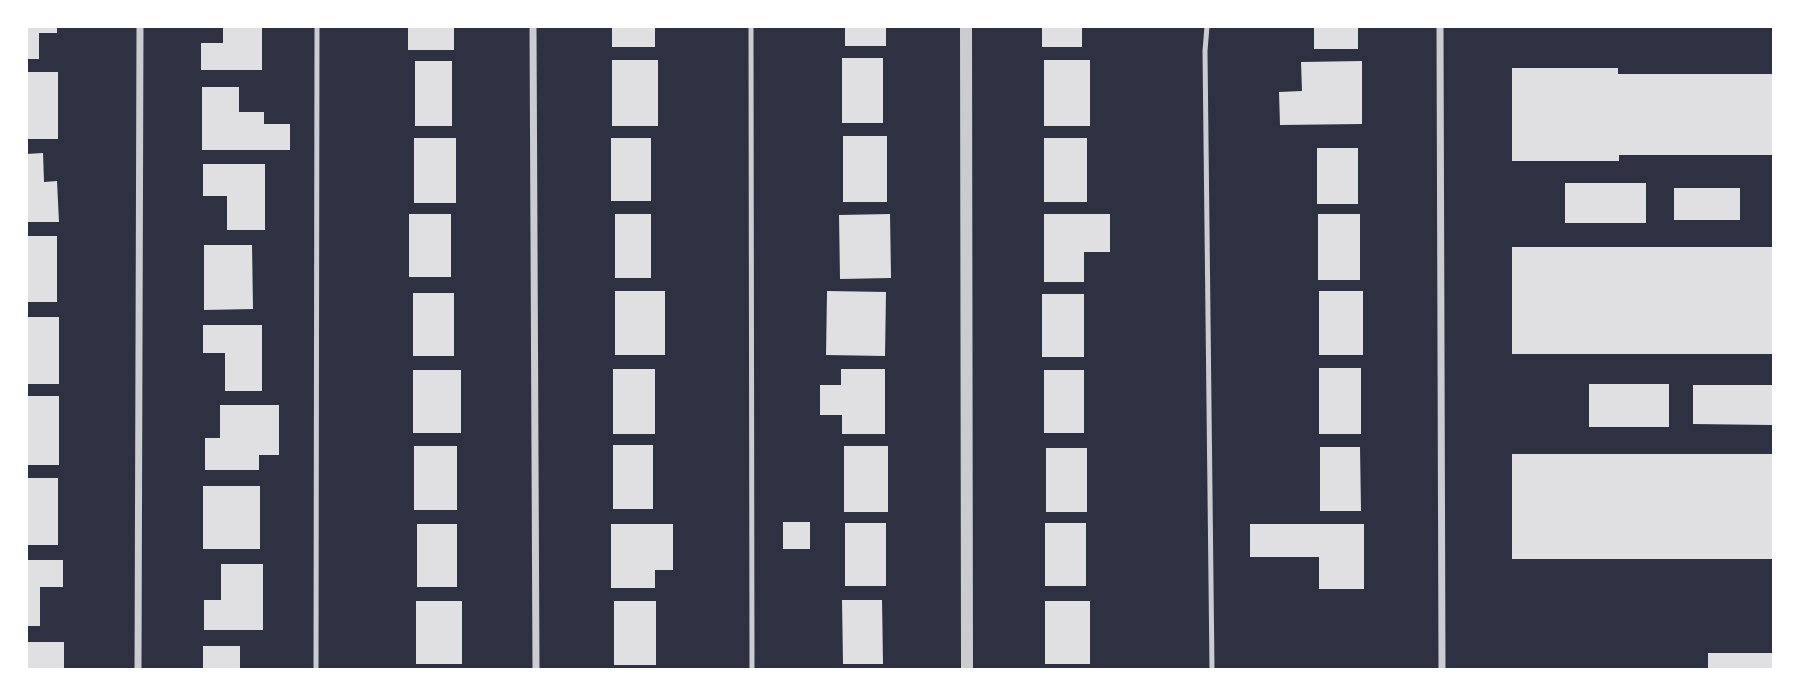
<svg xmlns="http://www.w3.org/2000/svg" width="1800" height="696" font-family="'Public Sans',sans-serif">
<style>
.building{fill:#e0e0e3}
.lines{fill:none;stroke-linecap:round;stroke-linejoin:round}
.service{stroke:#caccd0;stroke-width:5}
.minor{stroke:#caccd0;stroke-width:7}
.tertiary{stroke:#caccd0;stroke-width:12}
</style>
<rect width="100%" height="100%" fill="#2d3142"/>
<!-- building -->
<g class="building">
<polygon points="26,26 57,26 57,33 39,33 39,59 26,59"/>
<polygon points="223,26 262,26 262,70 201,70 201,43 223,43"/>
<rect x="408" y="26" width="46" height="24"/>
<rect x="612" y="26" width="43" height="21"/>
<rect x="845" y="26" width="41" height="20"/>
<rect x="1042" y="26" width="40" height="21"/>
<rect x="1314" y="26" width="44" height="23"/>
<rect x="842" y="58" width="41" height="65"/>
<rect x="612" y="60" width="46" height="66"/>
<rect x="1044" y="60" width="46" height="66"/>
<rect x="415" y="61" width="37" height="65"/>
<polygon points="1362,61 1362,124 1280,125 1279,92 1302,91 1301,62"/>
<polygon points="1512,68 1618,68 1618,74 1774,74 1774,155 1619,155 1619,161 1512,161"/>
<rect x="26" y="72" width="32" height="67"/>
<polygon points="202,87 239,87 239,112 264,112 264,124 290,124 290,150 202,150"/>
<rect x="843" y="136" width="44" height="66"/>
<rect x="414" y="138" width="42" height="65"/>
<rect x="611" y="138" width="40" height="63"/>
<rect x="1044" y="138" width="43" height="64"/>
<rect x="1317" y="148" width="41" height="56"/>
<polygon points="43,153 44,182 57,181 59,222 26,222 26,154"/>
<polygon points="203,164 265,164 265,230 227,230 227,196 203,196"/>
<rect x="1565" y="183" width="81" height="40"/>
<rect x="1674" y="188" width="66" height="32"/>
<rect x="409" y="214" width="42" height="63"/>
<rect x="615" y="214" width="36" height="64"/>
<polygon points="890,214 891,278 840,279 839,215"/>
<polygon points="1044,214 1110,214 1110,252 1084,252 1084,282 1044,282"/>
<rect x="1318" y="214" width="42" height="66"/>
<rect x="26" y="236" width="31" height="66"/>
<polygon points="204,245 252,245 253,309 204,310"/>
<rect x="1512" y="247" width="262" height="107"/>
<rect x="615" y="291" width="50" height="64"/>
<polygon points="827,291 886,292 885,356 826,355"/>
<rect x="1319" y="291" width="44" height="64"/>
<rect x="413" y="293" width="41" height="63"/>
<rect x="1042" y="294" width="42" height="63"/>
<rect x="26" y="317" width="33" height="67"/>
<polygon points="203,325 262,325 262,391 225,391 225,353 203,353"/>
<rect x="1319" y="368" width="42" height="66"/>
<rect x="613" y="369" width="42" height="65"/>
<polygon points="841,369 885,369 885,434 842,434 842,415 820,415 820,385 841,385"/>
<rect x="413" y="370" width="48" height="63"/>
<rect x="1044" y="370" width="40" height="63"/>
<rect x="1589" y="384" width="80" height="43"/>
<polygon points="1693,385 1772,385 1772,425 1693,424"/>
<rect x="26" y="396" width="33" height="69"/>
<polygon points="220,405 279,405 279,455 259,455 259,470 205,470 205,438 220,438"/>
<rect x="613" y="445" width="40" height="64"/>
<rect x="414" y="446" width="43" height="64"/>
<rect x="844" y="446" width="44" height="66"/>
<polygon points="1320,447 1360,447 1361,511 1320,511"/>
<rect x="1046" y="448" width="41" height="64"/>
<rect x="1512" y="454" width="262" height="105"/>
<rect x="26" y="478" width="32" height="67"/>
<rect x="203" y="486" width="57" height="63"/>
<rect x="783" y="522" width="27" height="27"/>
<rect x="845" y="523" width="41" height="63"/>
<rect x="1045" y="523" width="41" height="63"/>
<rect x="417" y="524" width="40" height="63"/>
<polygon points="611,524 673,524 673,570 655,570 655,588 611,588"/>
<polygon points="1250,524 1364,524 1364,589 1319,589 1319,557 1250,557"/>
<polygon points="26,560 63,560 63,587 40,587 40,626 26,626"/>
<polygon points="221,564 263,564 263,630 204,630 204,600 221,600"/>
<polygon points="842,600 882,600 883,664 843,664"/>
<rect x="416" y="601" width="46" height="63"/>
<rect x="614" y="601" width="42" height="64"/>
<rect x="1045" y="601" width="45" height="63"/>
<rect x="26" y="642" width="38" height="28"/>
<rect x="203" y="646" width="37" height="24"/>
<rect x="1708" y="653" width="66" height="17"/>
</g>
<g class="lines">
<!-- service -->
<g class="service">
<polyline points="751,26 752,670"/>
<polyline points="1207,26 1205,51 1212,670"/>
<polyline points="316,670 317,26"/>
</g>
<!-- minor -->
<g class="minor">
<polyline points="533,26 536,670"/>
<polyline points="1440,26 1442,670"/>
<polyline points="138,670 140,26"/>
</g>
<!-- tertiary -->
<polyline class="tertiary" points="966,26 967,670"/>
</g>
<!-- border -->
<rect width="1800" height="696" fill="none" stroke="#ffffff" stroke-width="56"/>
</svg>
